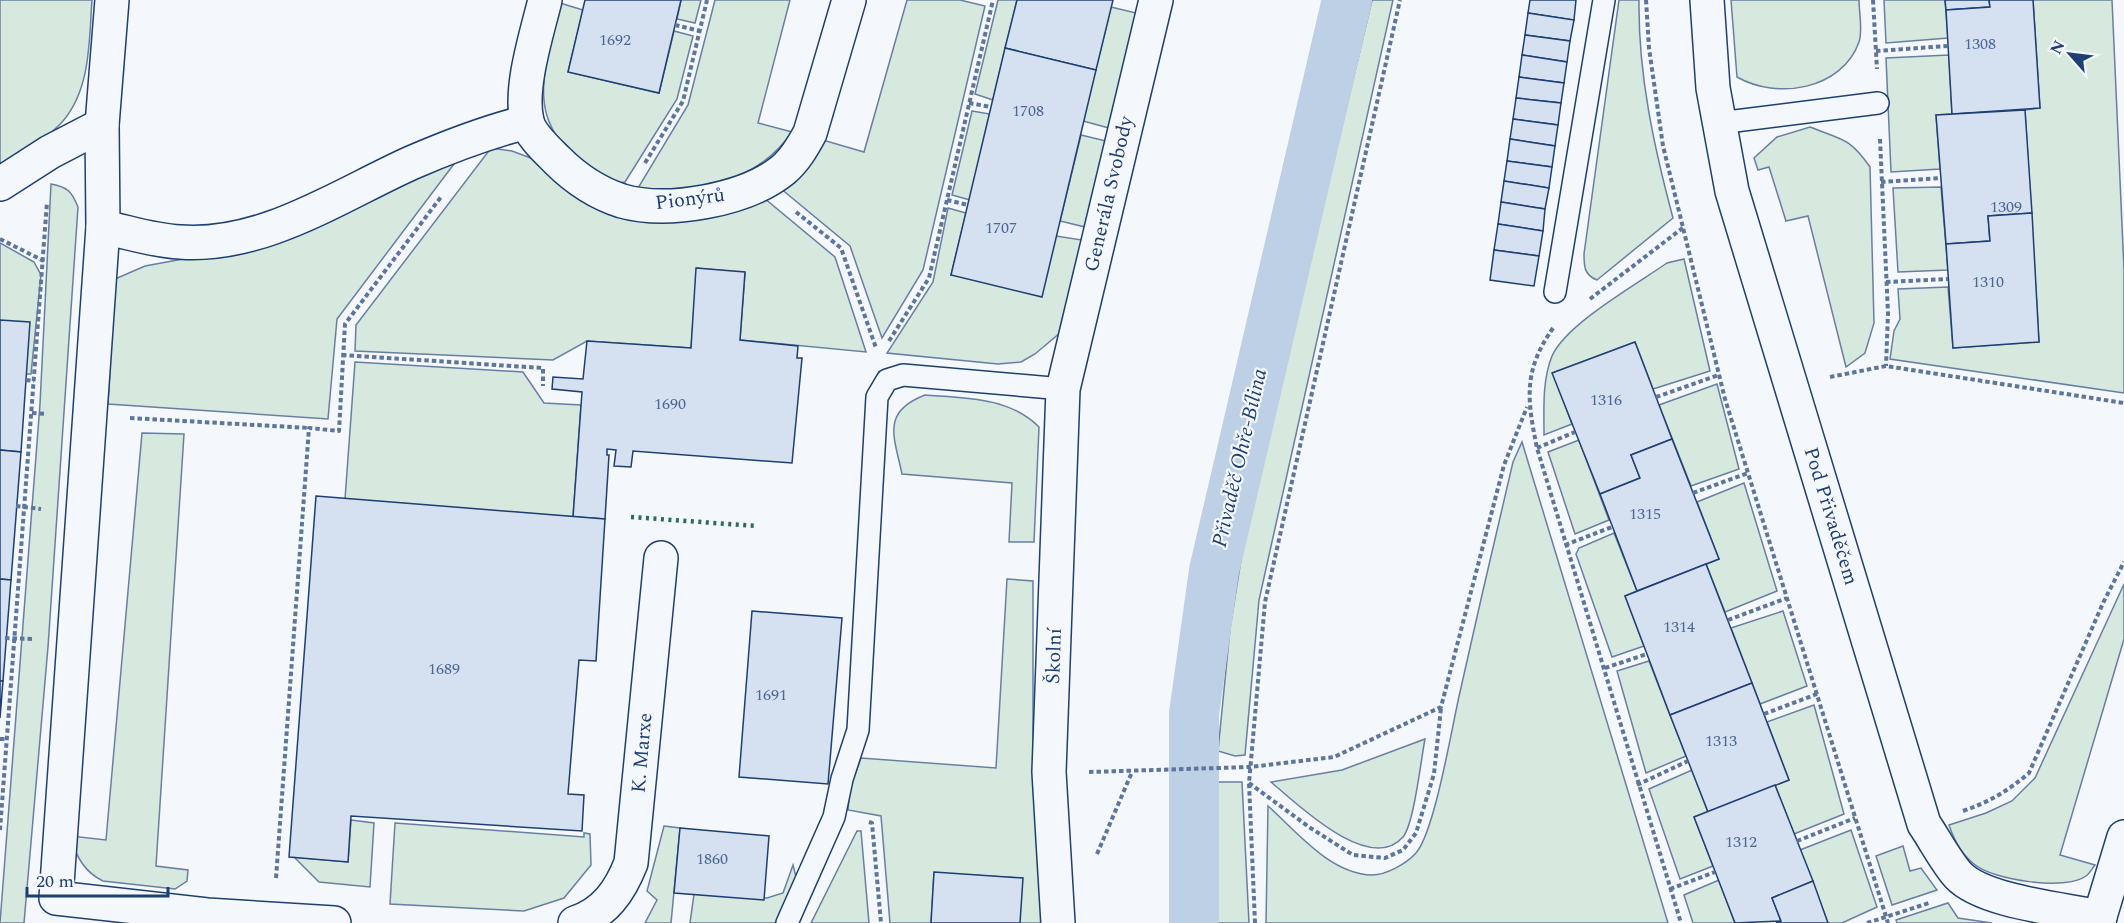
<svg xmlns="http://www.w3.org/2000/svg" width="2124" height="923" font-family="Spectral,serif">
<style>
.green{fill:#d7e8df;stroke:#687fa3;stroke-width:1.5}
.lines{fill:none;stroke-linecap:round;stroke-linejoin:round}
.canal{stroke:#bed0e5;stroke-width:50}
.building{fill:#d5e0f0;stroke:#1d3f73;stroke-width:1.5}
.lane-casing{stroke:#1d3f73;stroke-width:24}
.street-casing{stroke:#1d3f73;stroke-width:36}
.path{stroke:#5e769c;stroke-width:4;stroke-dasharray:4.5 3;stroke-linecap:butt}
.lane{stroke:#f4f7fb;stroke-width:21}
.street{stroke:#f4f7fb;stroke-width:33}
.hedge{stroke:#2c6c60;stroke-width:4.5;stroke-dasharray:3 4.5;stroke-linecap:butt}
.labels{text-anchor:middle;dominant-baseline:central;stroke-width:4.5;stroke-linejoin:round;paint-order:stroke}
.number-label{font-size:16px;fill:#4b6792}
.street-label{font-size:20px;fill:#1d3f73;stroke:#f4f7fb}
.water-label{font-size:21px;font-style:italic;fill:#1d3f73;stroke:#f4f7fb}
</style>
<rect width="100%" height="100%" fill="#f4f7fb"/>
<!-- green -->
<g class="green">
<path d="M 0,0 L 92,0 C 89,40 91,88 63,121 C 46,140 21,154 0,169 Z"/>
<polygon points="681,0 701,0 695,23 677,19"/>
<path d="M 715,0 L 790,0 L 758,123 L 792,132 C 757,183 696,193 638,188 L 688,105 Z"/>
<polygon points="907,0 960,0 985,6 923,270 882,338 850,246 780,188 823,140 864,152"/>
<polygon points="998,0 1017,0 993,100 975,94"/>
<polygon points="1372,0 1393,0 1259,600 1245,755 1235,756 1218,751 1230,629 1246,528"/>
<path d="M 1619,0 L 1639,0 C 1638,74 1654,147 1673,218 L 1597,280 C 1584,275 1584,266 1584,254 Z"/>
<path d="M 1731,0 L 1859,0 C 1859,12 1863,30 1859,42 C 1842,90 1777,100 1737,77 Z"/>
<polygon points="1884,0 1945,0 1948,38 1886,43"/>
<polygon points="2033,0 2112,0 2124,270 2124,393 1890,359 1894,331 1900,319 1898,289 1948,287 1953,348 2039,342 2025,110 2040,108"/>
<path d="M 560,3 L 583,10 L 568,72 L 659,93 L 674,31 L 693,36 L 677,99 L 625,182 C 614,185 597,173 587,166 C 521,120 546,69 560,3 Z"/>
<polygon points="1111,7 1136,13 1109,128 1083,121"/>
<polygon points="1949,55 1952,114 1936,115 1940,169 1891,172 1886,58"/>
<polygon points="972,111 990,114 970,200 952,195"/>
<path d="M 1810,127 C 1842,140 1849,137 1870,167 L 1874,323 L 1865,353 L 1846,367 L 1808,216 L 1786,221 L 1769,167 L 1758,170 L 1754,158 L 1777,137 Z"/>
<polygon points="1081,135 1106,141 1085,227 1060,221"/>
<polygon points="491,148 512,151 536,160 555,181 581,200 764,198 835,257 866,352 740,340 745,273 697,268 691,348 587,341 553,360 355,351 356,325"/>
<polygon points="457,160 337,319 328,419 108,404 115,279 145,266 254,246"/>
<path d="M 51,184 C 68,187 72,192 78,207 L 48,647 L 24,923 L 0,923 L 40,404 Z"/>
<polygon points="1941,187 1948,270 1898,272 1893,188"/>
<polygon points="948,208 966,213 951,275 1056,236 1082,240 1061,332 1035,354 1021,362 998,364 887,353 933,282"/>
<polygon points="0,243 34,262 41,275 31,374 26,374 0,320"/>
<path d="M 1684,259 L 1710,371 L 1653,389 L 1635,342 L 1553,373 L 1572,424 L 1544,435 C 1544,409 1542,381 1552,356 C 1566,324 1637,284 1667,263 Z"/>
<polygon points="355,362 523,372 544,403 581,405 573,517 345,499"/>
<polygon points="1717,384 1739,469 1691,486 1659,405"/>
<path d="M 925,395 C 965,398 1009,397 1039,427 L 1034,542 L 1009,542 L 1012,483 L 902,474 C 894,436 881,412 925,395 Z"/>
<path d="M 142,433 L 184,434 L 156,866 L 188,870 L 187,881 L 175,889 L 103,881 C 84,872 75,855 71,836 L 106,840 Z"/>
<polygon points="1579,440 1609,520 1575,534 1548,452"/>
<path d="M 1522,442 L 1668,923 L 1266,923 L 1268,806 C 1296,831 1330,874 1372,875 C 1386,875 1406,864 1416,853 C 1435,831 1452,726 1460,692 C 1477,615 1495,539 1513,462 Z"/>
<polygon points="1744,483 1777,591 1725,612 1706,564 1719,559 1697,502"/>
<polygon points="1614,533 1637,591 1625,596 1644,646 1612,657 1576,554 1579,548"/>
<polygon points="1007,579 1033,581 1033,750 1043,923 1019,923 1022,878 934,873 931,923 890,923 881,816 848,810 850,787 861,758 996,768"/>
<path d="M 2124,584 L 2124,639 L 2060,855 L 2095,865 C 2092,869 2089,874 2086,876 C 2066,891 1992,880 1974,864 C 1961,854 1954,840 1949,825 L 1986,813 L 2012,801 L 2035,778 Z"/>
<polygon points="1783,611 1807,686 1760,704 1731,628"/>
<polygon points="1649,661 1686,756 1646,773 1617,671"/>
<polygon points="1814,705 1844,814 1794,834 1775,785 1789,780 1767,722"/>
<path d="M 1425,739 C 1421,759 1414,824 1403,837 C 1370,875 1297,804 1271,782 L 1342,770 Z"/>
<polygon points="1692,770 1708,812 1694,817 1713,866 1680,879 1649,789"/>
<polygon points="1216,782 1242,782 1249,923 1216,923"/>
<polygon points="351,820 374,823 370,887 319,882 294,857 348,862"/>
<polygon points="395,823 584,837 584,833 590,834 591,865 564,898 524,911 390,904"/>
<polygon points="664,826 680,828 671,923 645,923 657,900 647,891"/>
<polygon points="1851,830 1877,907 1842,923 1828,923 1800,850"/>
<polygon points="857,831 861,831 869,923 811,923"/>
<polygon points="1903,846 1910,871 1921,868 1937,890 1892,905 1876,856"/>
<polygon points="793,865 796,877 778,923 690,923 694,894 767,898 783,893"/>
<polygon points="1719,880 1735,923 1693,923 1684,895"/>
<polygon points="1948,903 1958,918 1992,923 1897,923 1896,920"/>
</g>
<g class="lines">
<!-- canal -->
<polyline class="canal" points="1194,923 1194,714 1214,571 1347,0"/>
</g>
<!-- building -->
<g class="building">
<polygon points="585,0 681,0 659,93 568,72"/>
<polygon points="1017,0 1113,0 1096,70 1005,48"/>
<polygon points="1530,0 1576,0 1574,20 1528,13"/>
<polygon points="1945,0 1989,0 1990,7 1946,10"/>
<polygon points="1989,0 2033,0 2040,108 1952,114 1946,10 1990,7"/>
<polygon points="1528,13 1574,20 1570,41 1525,35"/>
<polygon points="1525,35 1570,41 1567,62 1522,55"/>
<polygon points="1005,48 1096,70 1042,297 951,275"/>
<polygon points="1522,55 1567,62 1564,83 1519,77"/>
<polygon points="1519,77 1564,83 1561,103 1516,98"/>
<polygon points="1516,98 1561,103 1558,125 1513,119"/>
<polygon points="2025,110 2032,213 1988,216 1990,241 1946,244 1936,115"/>
<polygon points="1513,119 1558,125 1555,146 1510,139"/>
<polygon points="1510,139 1555,146 1552,167 1507,161"/>
<polygon points="1507,161 1552,167 1549,188 1504,181"/>
<polygon points="1504,181 1549,188 1545,209 1501,202"/>
<polygon points="1501,202 1545,209 1543,231 1498,224"/>
<polygon points="2032,213 2039,342 1953,348 1946,244 1990,241 1988,216"/>
<polygon points="1498,224 1543,231 1539,256 1494,250"/>
<polygon points="1494,250 1539,256 1534,286 1490,280"/>
<polygon points="696,268 745,272 740,340 798,346 797,358 802,358 792,463 633,451 631,467 614,466 616,450 607,449 607,455 609,455 605,519 573,517 582,392 552,389 553,377 583,379 587,341 691,348"/>
<polygon points="0,320 30,322 21,452 0,450"/>
<polygon points="1635,342 1672,439 1631,455 1640,478 1600,494 1552,373"/>
<polygon points="1672,439 1719,559 1637,591 1600,494 1640,478 1631,455"/>
<polygon points="0,450 21,452 11,580 0,579"/>
<polygon points="316,496 605,519 596,661 579,660 568,794 584,795 582,831 351,816 348,862 289,857"/>
<polygon points="1706,564 1752,683 1670,715 1625,596"/>
<polygon points="0,579 11,580 3,681 0,681"/>
<polygon points="752,611 842,618 828,784 739,777"/>
<polygon points="0,681 3,681 0,718"/>
<polygon points="1752,683 1789,780 1708,812 1670,715"/>
<polygon points="1775,785 1813,881 1772,898 1781,921 1735,923 1694,817"/>
<polygon points="680,828 769,836 764,900 674,893"/>
<polygon points="934,872 1023,878 1020,923 931,923"/>
<polygon points="1813,881 1828,923 1776,923 1781,921 1772,898"/>
</g>
<g class="lines">
<!-- lane casing -->
<g class="lane-casing">
<g id="lane">
<polyline points="1719,123 1878,103"/>
<polyline points="1555,292 1604,0"/>
<polyline points="787,923 834,817 842,779 858,730 877,397 887,380 903,375 1063,389"/>
</g>
</g>
<!-- street casing -->
<g class="street-casing">
<g id="street">
<path d="M 112,0 L 102,125 L 103,227 C 128,232 154,241 180,242 C 263,248 338,196 411,163 C 448,147 487,132 527,122"/>
<path d="M 545,0 C 537,33 519,88 527,121 C 530,135 547,150 557,160 C 576,179 597,193 622,201 C 668,214 746,200 783,170 C 795,160 803,146 810,133 L 849,0"/>
<path d="M 1707,0 L 1713,88 L 1732,191 L 1924,824 C 1935,840 1945,860 1958,875 C 1983,902 2063,909 2100,917"/>
<polyline points="0,184 50,152 102,125"/>
<polyline points="103,227 56,898 207,915 334,923"/>
<path d="M 575,923 C 605,913 620,891 631,863 L 661,558"/>
<polyline points="1058,923 1049,772 1063,389 1156,0"/>
<polyline points="2098,923 2124,837"/>
</g>
</g>
<!-- path -->
<g class="path">
<polyline points="1646,0 1649,48 1663,146 1725,399 1888,923"/>
<polyline points="1873,0 1877,69"/>
<polyline points="675,25 700,31"/>
<polyline points="1876,51 1948,46"/>
<polyline points="969,103 991,107"/>
<polyline points="1880,139 1888,313 1886,366"/>
<polyline points="645,163 683,101 707,0"/>
<polyline points="1881,182 1941,178"/>
<polyline points="947,200 968,205"/>
<polyline points="796,212 841,248 876,348"/>
<polyline points="0,239 44,261"/>
<polyline points="1886,282 1948,279"/>
<polyline points="1590,299 1684,227"/>
<path d="M 1553,328 C 1523,371 1527,399 1537,448 L 1681,923"/>
<polyline points="889,341 929,278 993,0"/>
<polyline points="342,355 543,368 543,386"/>
<polyline points="1830,377 1886,366 2124,403"/>
<polyline points="26,380 34,381"/>
<polyline points="1656,397 1719,375"/>
<polyline points="32,413 47,414"/>
<polyline points="130,418 309,428"/>
<polyline points="1537,448 1575,432"/>
<polyline points="1693,493 1748,473"/>
<polyline points="16,506 41,509"/>
<polyline points="1565,545 1612,527"/>
<polyline points="1728,620 1787,598"/>
<polyline points="5,638 32,639"/>
<polyline points="1605,668 1647,654"/>
<polyline points="1764,714 1817,694"/>
<polyline points="0,739 7,739"/>
<polyline points="1089,772 1250,767 1334,757 1441,707 1504,465 1527,407"/>
<polyline points="1249,783 1309,827 1353,855 1385,858 1403,850 1416,833 1434,774 1441,708"/>
<polyline points="1637,785 1688,761"/>
<path d="M 1963,811 C 1989,802 2008,791 2029,773 L 2103,603 L 2124,562"/>
<polyline points="869,822 872,823 881,923"/>
<polyline points="0,830 47,202"/>
<polyline points="1797,841 1855,818"/>
<polyline points="1097,854 1132,772"/>
<polyline points="276,878 309,428 339,431 345,324 441,197"/>
<polyline points="1670,889 1715,872"/>
<polyline points="1255,923 1249,783 1265,602 1400,0"/>
<polyline points="1867,923 1929,903"/>
</g>
<!-- lane -->
<use href="#lane" class="lane"/>
<!-- street -->
<use href="#street" class="street"/>
<!-- hedge -->
<polyline class="hedge" points="631,517 756,526"/>
</g>
<g class="labels">
<!-- number labels -->
<g class="number-label">
<text x="615" y="40">1692</text>
<text x="1980" y="44">1308</text>
<text x="1028" y="111">1708</text>
<text x="2006" y="207">1309</text>
<text x="1001" y="228">1707</text>
<text x="1988" y="282">1310</text>
<text x="1606" y="400">1316</text>
<text x="670" y="404">1690</text>
<text x="1645" y="514">1315</text>
<text x="1679" y="627">1314</text>
<text x="444" y="669">1689</text>
<text x="771" y="695">1691</text>
<text x="1721" y="741">1313</text>
<text x="1741" y="842">1312</text>
<text x="712" y="859">1860</text>
</g>
<!-- street labels -->
<g class="street-label">
<text transform="translate(1109 194) rotate(-77)">Generála Svobody</text>
<text transform="translate(690 199) rotate(-7)">Pionýrů</text>
<text transform="translate(1831 516) rotate(73)">Pod Přivaděčem</text>
<text transform="translate(1054 656) rotate(-88)">Školní</text>
<text transform="translate(642 753) rotate(-85)">K. Marxe</text>
</g>
<!-- water labels -->
<g class="water-label">
<text transform="translate(1240 458) rotate(-77)">Přivaděč Ohře-Bílina</text>
</g>
</g>
<!-- north arrow -->
<g transform="translate(2070 54) rotate(298)" stroke="#f4f7fb" stroke-width="4.5" paint-order="stroke">
<path d="M0-4.5L10 22L0 15L-10 22Z" fill="#1d3f73"/>
<text y="-9" font-size="16" font-weight="bold" text-anchor="middle" fill="#1d3f73">N</text>
</g>
<!-- scale -->
<path d="M27 887v9h141v-9" fill="none" stroke="#1d3f73" stroke-width="3"/>
<text x="36" y="887" font-size="18" fill="#1d3f73" stroke="#f4f7fb" stroke-width="4.5" paint-order="stroke">20 m</text>
</svg>
